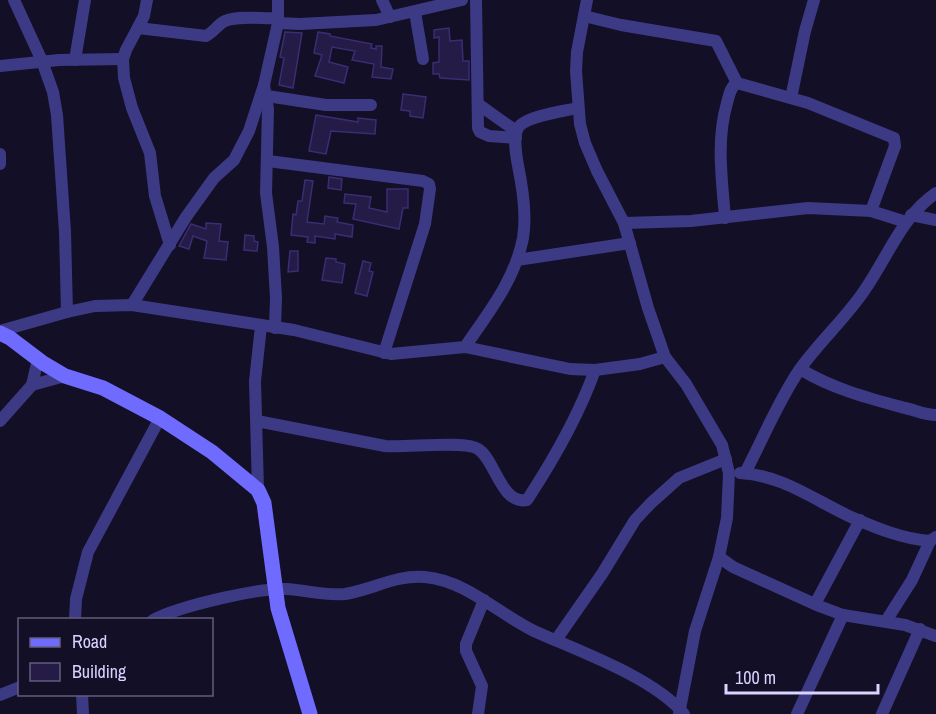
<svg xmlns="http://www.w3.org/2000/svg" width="936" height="714" font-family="'Archivo Narrow',sans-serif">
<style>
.building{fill:#241b47;stroke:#3b2d73;stroke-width:1.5}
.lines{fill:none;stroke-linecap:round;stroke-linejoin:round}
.street{stroke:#3d3a85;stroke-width:12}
.secondary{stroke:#6f6bff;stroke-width:15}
</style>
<rect width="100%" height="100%" fill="#130f26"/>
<!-- building -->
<g class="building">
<polygon points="449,28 450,41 462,40 463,61 469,61 469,80 440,78 439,74 433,74 433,63 439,62 439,37 434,38 434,30"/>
<polygon points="285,32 302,33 293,88 279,85 284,58 280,57"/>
<polygon points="318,32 330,34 330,36 372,44 371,48 376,49 376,46 382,46 381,67 393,69 391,79 372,77 374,64 352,60 355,51 332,47 329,62 348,67 344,83 315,76 322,55 314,53"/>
<polygon points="403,94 426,97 423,118 410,116 410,111 401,110"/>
<polygon points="316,115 358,122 358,118 376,120 375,134 331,131 326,154 309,151"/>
<polygon points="329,177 342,179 341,190 328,188"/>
<polygon points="305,180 313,181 307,222 324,224 325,216 338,218 337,222 353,225 352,237 335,234 335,239 315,236 315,243 307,242 308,237 291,235 293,214 296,215 298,201 302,201"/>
<polygon points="387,189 408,189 408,208 403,208 399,229 353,219 356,204 344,203 345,194 371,197 369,208 387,212"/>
<polygon points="206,223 221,224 219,241 228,242 226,260 204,258 207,241 193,236 189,249 179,246 191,224 206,229"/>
<polygon points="245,235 254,236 254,241 258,242 257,251 244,250"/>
<polygon points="290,251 298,251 298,271 288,272"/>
<polygon points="326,258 336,259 336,262 345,264 342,283 322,280"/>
<polygon points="363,261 371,263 369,271 373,272 367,296 355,293"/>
</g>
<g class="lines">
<!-- street -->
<g class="street">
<polyline points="14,0 42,61 53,92 57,115 65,232 67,312"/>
<polyline points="147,0 144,16 126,50 123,59 124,78 132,108 150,153 155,196 170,245"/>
<polyline points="382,0 390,17"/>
<polyline points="476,0 478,128 480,132 489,136 516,138"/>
<polyline points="587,0 577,52 576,71 580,124 585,143 597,171 624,223 648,308 665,357 686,384 722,445 729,473 727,518 719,557 695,631 679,714"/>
<polyline points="415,12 423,59"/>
<polyline points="584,16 621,25 716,41 737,83"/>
<polyline points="278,23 300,24 376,20 462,0"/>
<path d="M 138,28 L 206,36 C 214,32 218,24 225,21 C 240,15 262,19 278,18"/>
<polyline points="75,60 85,0"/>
<polyline points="0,66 59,60 123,59"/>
<polyline points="264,85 268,109 266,193 273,247 276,298 275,328"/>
<polyline points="267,96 326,105 371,105"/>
<polyline points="791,98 805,31 814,0"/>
<polyline points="478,104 516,131"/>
<polyline points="0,154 0,164"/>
<polyline points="268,161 423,181 429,184 430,189 425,224 384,353"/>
<polyline points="911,215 936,220"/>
<path d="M 725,218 C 722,179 716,141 727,103 C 729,96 730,87 737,83 L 808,103 L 894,138 L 895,146 L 871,211"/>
<polyline points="624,223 691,221 808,208 871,211 906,222"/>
<polyline points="517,260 630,243"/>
<polyline points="132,305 186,217 214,178 234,160 249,131 264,85 278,23 278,0"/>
<polyline points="0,331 67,312 95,306 132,305 294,330 391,354 465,347 570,369 595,370 640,364 665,357"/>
<path d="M 465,347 C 488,313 515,280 523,238 C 526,220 524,200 521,182 C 519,168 511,140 518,128 C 525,116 565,111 578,108"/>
<path d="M 800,369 C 833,389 868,398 905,408 C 915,410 925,415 936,415"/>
<polyline points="32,385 65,376"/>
<polyline points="0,421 32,385 38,359"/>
<path d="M 257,421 L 385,446 C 406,448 465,440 478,449 C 495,459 501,505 527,500 L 529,497 C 555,457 579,415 595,370"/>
<path d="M 740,473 C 782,475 814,500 851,517 C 876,528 903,539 930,541 L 936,537"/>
<path d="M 745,473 C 763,439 778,401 800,369 C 820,341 845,319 864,291 C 888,257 901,217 936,193"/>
<polyline points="258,490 255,381 261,326"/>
<polyline points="719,557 733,567 819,606 843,615 905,625 936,636"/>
<polyline points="815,604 860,520"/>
<polyline points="75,620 76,599 88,552 160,418"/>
<path d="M 153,620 C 180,606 257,588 286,589 C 306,590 325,596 345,594 C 371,590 398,574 425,577 C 467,581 497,613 534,631 C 578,651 653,677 684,714"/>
<polyline points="886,621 912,580 930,541"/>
<polyline points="556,640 602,574 635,520 651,503 679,478 726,459"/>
<polyline points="82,694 83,714"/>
<polyline points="0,695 20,687"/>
<polyline points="478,714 482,686 466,651 466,644 484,600"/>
<polyline points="797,714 843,615"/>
<polyline points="882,714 920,629"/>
</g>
<!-- secondary -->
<polyline class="secondary" points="0,333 10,338 43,363 65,376 103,388 160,418 212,452 258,490 264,503 278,608 310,714"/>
</g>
<!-- legend -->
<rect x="18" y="618" width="195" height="78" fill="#130f26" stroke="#625e7d" stroke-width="1.5"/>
<rect x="30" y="638" width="30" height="9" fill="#6f6bff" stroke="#625e7d" stroke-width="1.5"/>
<text x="72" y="648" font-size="18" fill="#d9d4ff">Road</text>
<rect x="30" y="663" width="30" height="18" fill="#241b47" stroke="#625e7d" stroke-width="1.5"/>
<text x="72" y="678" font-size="18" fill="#d9d4ff">Building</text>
<!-- scale -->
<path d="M726 684v9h152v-9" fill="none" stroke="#d9d4ff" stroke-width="3"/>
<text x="735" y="684" font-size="18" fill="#d9d4ff" stroke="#130f26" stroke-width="4.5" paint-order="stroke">100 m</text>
</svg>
